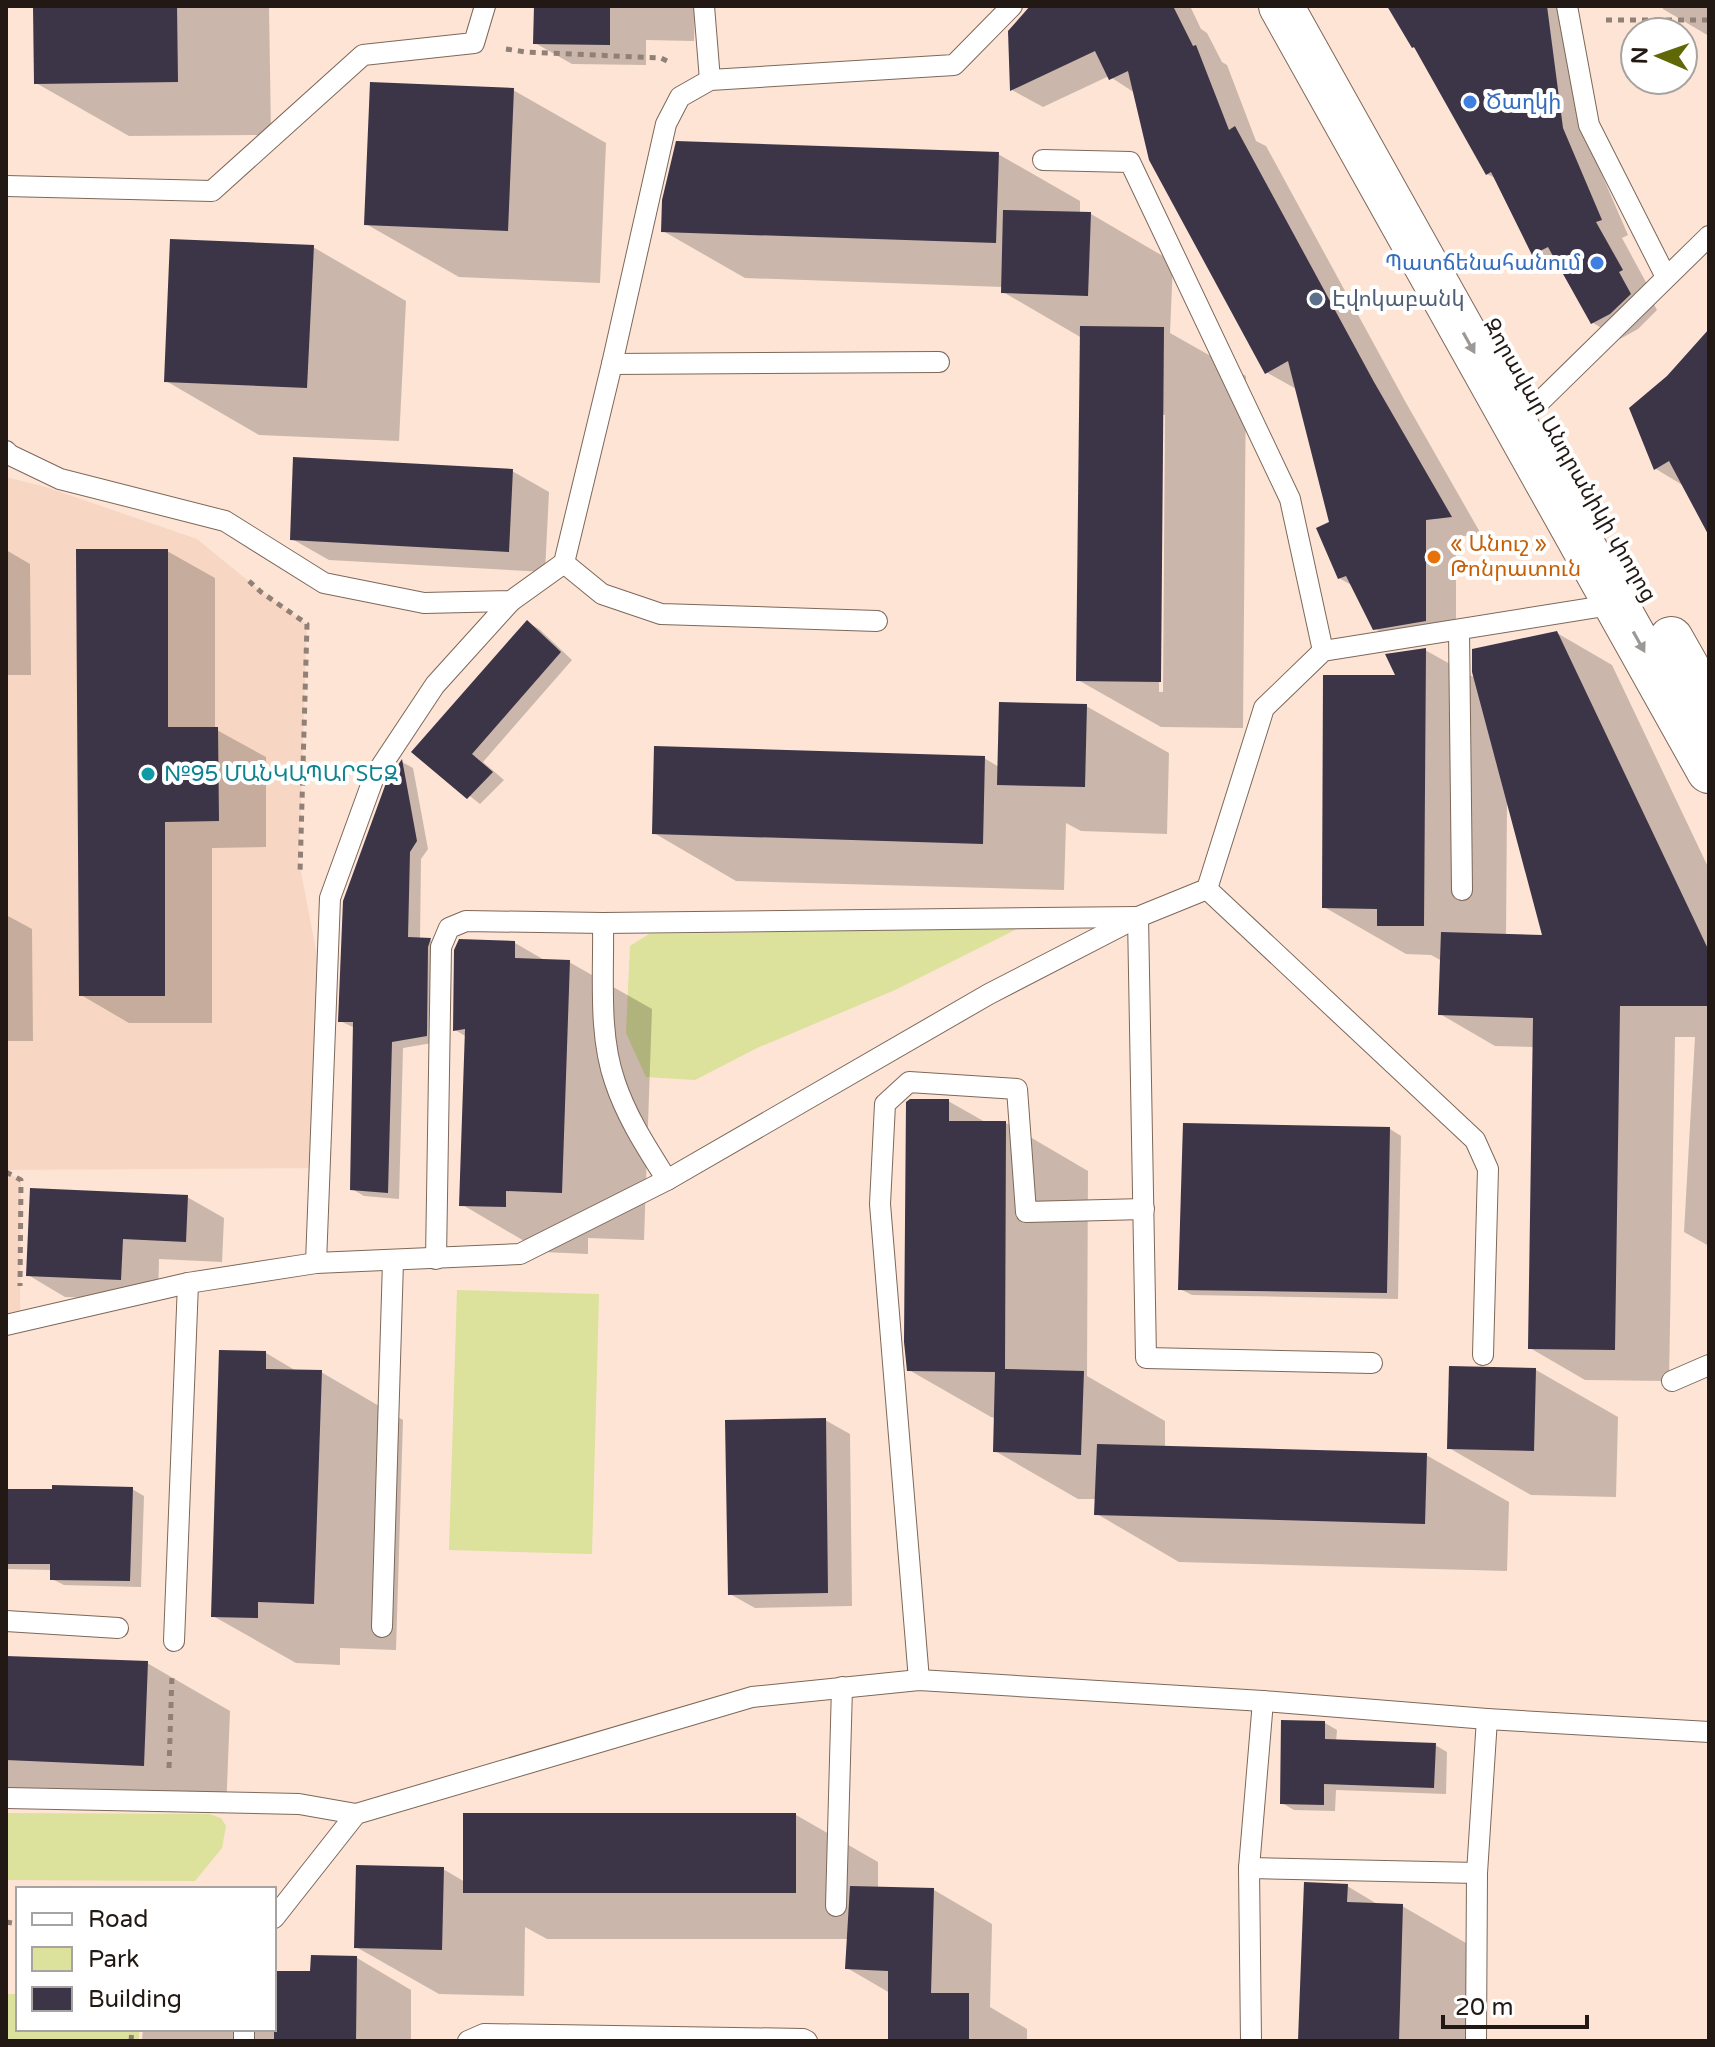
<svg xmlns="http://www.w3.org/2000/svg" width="1715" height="2047" font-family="'Varela Round','Noto Sans Armenian',sans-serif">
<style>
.built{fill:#f7d7c3}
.green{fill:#dce19b}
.shadow{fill:#0003;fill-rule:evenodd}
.building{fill:#3c3447}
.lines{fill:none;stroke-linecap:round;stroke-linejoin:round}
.lane-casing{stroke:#7d685a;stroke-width:22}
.secondary-casing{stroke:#7d685a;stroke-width:46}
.path{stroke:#918076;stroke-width:5;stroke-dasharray:6 6;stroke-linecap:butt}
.lane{stroke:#fff;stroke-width:20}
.secondary{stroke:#fff;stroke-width:44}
.oneway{fill:#9c9895}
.shop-dot{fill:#3f7fe0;stroke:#fff;stroke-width:3}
.service-dot{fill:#5c6f8a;stroke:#fff;stroke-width:3}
.food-dot{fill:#e8710a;stroke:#fff;stroke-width:3}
.culture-dot{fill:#0f9aa8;stroke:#fff;stroke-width:3}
.labels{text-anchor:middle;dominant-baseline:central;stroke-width:8;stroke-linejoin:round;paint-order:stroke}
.shop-label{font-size:22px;fill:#366cbe;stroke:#fff;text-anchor:start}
.service-label{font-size:22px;fill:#4e5e75;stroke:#fff;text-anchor:start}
.street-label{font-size:22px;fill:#221914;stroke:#fff}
.food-label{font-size:22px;fill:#c56008;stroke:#fff;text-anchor:start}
.culture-label{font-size:22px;fill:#0d838f;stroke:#fff;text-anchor:start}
</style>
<rect width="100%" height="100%" fill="#fde4d5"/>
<!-- built -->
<g class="built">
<polygon points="6,477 46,487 197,539 258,589 307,624 299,861 326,1003 320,1168 6,1170"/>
<polygon points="6,1172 21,1180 20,1322 6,1325"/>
</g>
<!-- green -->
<g class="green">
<polygon points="1019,928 895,990 757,1048 695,1080 646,1077 626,1033 630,946 649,934"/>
<polygon points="457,1290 599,1294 592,1554 449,1550"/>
<polygon points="6,1813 209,1814 221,1818 226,1826 222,1848 195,1881 6,1880"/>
<polygon points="6,1994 18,1994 18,2029 139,2029 139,2041 6,2041"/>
</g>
<!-- shadow -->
<g class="shadow">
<polygon points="35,6 269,6 271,135 129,136 36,83"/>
<polygon points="536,6 695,6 694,41 646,40 646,65 572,64 535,43"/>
<polygon points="1032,6 1190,6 1201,29 1207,33 1222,62 1227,65 1256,141 1266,146 1405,401 1481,534 1456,537 1456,638 1405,646 1374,628 1353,586 1339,578 1331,523 1298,390 1266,372 1135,93 1109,76 1043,107 1012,90"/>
<polygon points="1390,6 1566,6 1589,145 1628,235 1622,238 1648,286 1645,288 1657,310 1638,329 1620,339 1593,323 1560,269 1533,253 1497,179 1487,174 1418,50 1413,47"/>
<polygon points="1663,6 1709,6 1709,36 1663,9"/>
<polygon points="513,90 606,143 600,283 459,277 366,224"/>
<path d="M 998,154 L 1080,201 L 1080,214 L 1091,214 L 1173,262 L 1170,333 L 1246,376 L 1243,728 L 1161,727 L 1078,680 L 1082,338 L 1003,292 L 1003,287 L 745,278 L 663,231 ZM 1161,415 L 1165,415 L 1163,692 L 1159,692 Z"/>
<polygon points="313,247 406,301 399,441 259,435 166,381"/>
<polygon points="1709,332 1709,532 1684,486 1656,469 1631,409 1669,377"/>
<polygon points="512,471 549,492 545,572 329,560 292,539"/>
<polygon points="6,550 30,564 31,675 6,675"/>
<polygon points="167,551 215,578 215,729 266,757 266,847 212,848 212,1023 129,1023 81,995"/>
<polygon points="527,622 539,629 572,660 483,762 504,780 480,804 414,752"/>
<path d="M 1557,633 L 1612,665 L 1709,869 L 1709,1246 L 1684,1232 L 1695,1037 L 1675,1037 L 1669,1381 L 1585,1380 L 1530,1348 L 1535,1047 L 1495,1046 L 1440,1014 L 1442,961 L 1431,955 L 1406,954 L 1324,907 L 1399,677 L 1425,650 L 1477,679 ZM 1507,801 L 1544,937 L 1506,936 Z"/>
<polygon points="1086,706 1169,753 1167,834 1081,831 1066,823 1064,890 736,881 654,833 984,758 999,767"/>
<polygon points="402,762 413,768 428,849 421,859 420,939 430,940 442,946 438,1042 403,1048 399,1199 364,1196 352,1189 355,1028 340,1021"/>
<polygon points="6,915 32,929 33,1041 6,1041"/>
<polygon points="515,943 546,961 569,962 652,1009 644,1240 588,1238 588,1254 543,1252 461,1204 467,1037 455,1030"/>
<polygon points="948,1101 987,1123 1006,1123 1088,1171 1087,1376 1165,1421 1165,1447 1426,1455 1509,1502 1507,1571 1179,1562 1097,1514 1097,1499 1078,1499 995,1451 996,1418 991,1417 909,1370"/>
<polygon points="1390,1129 1401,1136 1398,1299 1192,1295 1180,1289"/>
<polygon points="187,1197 224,1218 222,1262 159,1259 158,1300 65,1297 28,1275"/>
<polygon points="266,1353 298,1372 321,1372 403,1420 396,1650 340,1648 340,1665 296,1663 213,1616"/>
<polygon points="1536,1370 1618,1417 1616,1497 1531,1495 1449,1448"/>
<polygon points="825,1420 850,1434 852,1606 755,1608 730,1594"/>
<polygon points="132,1489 144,1496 141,1587 64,1585 52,1579 52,1570 6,1569 6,1491"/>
<polygon points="6,1658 147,1663 230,1711 226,1812 6,1803"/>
<polygon points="1325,1723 1337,1730 1336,1742 1435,1745 1447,1752 1446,1794 1336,1790 1335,1811 1294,1810 1282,1803"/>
<polygon points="796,1815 878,1862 878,1889 934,1890 992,1924 990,2007 1027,2029 1027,2041 890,2041 890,1993 847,1968 849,1939 547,1939 525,1927 524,1996 439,1994 356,1947 443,1869 465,1882"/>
<polygon points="1347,1886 1379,1905 1402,1906 1485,1954 1483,2041 1300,2041"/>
<polygon points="357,1958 411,1990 411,2041 142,2041 143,2029 274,2029 274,1973 312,1973"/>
</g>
<!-- building -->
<g class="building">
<polygon points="33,6 177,6 178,82 34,84"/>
<polygon points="534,6 610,6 610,45 533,44"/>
<polygon points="1030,6 1173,6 1193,46 1196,45 1229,130 1235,126 1374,382 1452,517 1426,520 1426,621 1373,630 1346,576 1338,579 1316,528 1329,522 1288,361 1265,374 1149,160 1128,71 1109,80 1095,51 1010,91 1008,31"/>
<polygon points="1387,6 1547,6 1563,128 1602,220 1596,222 1623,270 1619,272 1631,294 1610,314 1591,324 1548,247 1532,255 1491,172 1486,175 1414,47 1412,48"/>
<polygon points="370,82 514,88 508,231 364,225"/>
<polygon points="676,141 999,152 996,243 661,232 662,200"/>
<polygon points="1003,210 1091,212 1088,296 1001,293"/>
<polygon points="170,239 314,245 307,388 164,382"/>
<polygon points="1080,326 1164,327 1161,682 1076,681"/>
<polygon points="1709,329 1709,536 1669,461 1654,470 1629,408 1667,376"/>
<polygon points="293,457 513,469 509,552 290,540"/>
<polygon points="76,549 168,549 168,727 218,727 219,821 165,822 165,996 79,996"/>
<polygon points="527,620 561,652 472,754 493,772 467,799 411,752"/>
<polygon points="1557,631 1709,951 1709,1006 1620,1006 1615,1350 1528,1349 1533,1018 1438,1015 1441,932 1542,935 1472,672 1472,649"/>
<polygon points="1426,648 1424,926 1377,926 1377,909 1322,908 1323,675 1395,675 1385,654"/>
<polygon points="999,702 1087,704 1085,787 997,785"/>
<polygon points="654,746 985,756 983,844 652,834"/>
<polygon points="402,759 417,841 410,852 408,937 431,938 428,947 427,1036 392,1042 388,1193 350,1190 353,1022 338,1022 343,901 386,783"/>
<polygon points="459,939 515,941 515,958 570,960 562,1193 506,1191 506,1207 459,1206 465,1029 453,1031 454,950"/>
<polygon points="910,1099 949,1099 949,1121 1006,1121 1005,1369 1084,1371 1081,1455 993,1452 995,1372 907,1371 904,1342 906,1102"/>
<polygon points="1183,1123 1390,1127 1387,1293 1178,1290"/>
<polygon points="30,1188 188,1195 186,1242 123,1239 121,1280 26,1276"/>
<polygon points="219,1350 266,1351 266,1369 322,1370 314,1604 258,1602 258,1618 211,1617"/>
<polygon points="1449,1366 1536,1368 1534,1451 1447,1449"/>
<polygon points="826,1418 828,1593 728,1595 725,1420"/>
<polygon points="1097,1444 1427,1453 1425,1524 1094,1515"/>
<polygon points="52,1485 133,1487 130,1581 50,1580 50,1564 6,1564 6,1489 52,1489"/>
<polygon points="6,1656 148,1661 144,1766 6,1760"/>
<polygon points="1281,1720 1325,1721 1325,1739 1436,1743 1434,1788 1324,1784 1324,1805 1280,1804"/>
<rect x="463" y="1813" width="333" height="80"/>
<polygon points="356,1865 444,1867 442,1950 354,1948"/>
<polygon points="1304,1882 1348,1884 1347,1902 1403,1904 1399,2041 1298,2041"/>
<polygon points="850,1886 934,1888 931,1993 969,1993 969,2041 888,2041 888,1971 845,1969"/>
<polygon points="311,1955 357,1956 356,2041 274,2041 274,1971 310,1971"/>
</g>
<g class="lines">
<!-- lane casing -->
<g class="lane-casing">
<g id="lane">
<polyline points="704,6 710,80"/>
<polyline points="1567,6 1589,125 1666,277"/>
<polyline points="1043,160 1130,162 1290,499 1323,651"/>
<polyline points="6,186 212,191 363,55 474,43 485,6"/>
<polyline points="612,364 939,362"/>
<polyline points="1516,425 1709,236"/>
<polyline points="6,451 10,455 60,479 225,521 324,583 424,603 511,601 564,563 612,364 666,124 680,97 710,80 954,65 1012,6"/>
<polyline points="564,563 602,594 661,614 877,621"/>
<polyline points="1459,631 1462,890"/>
<polyline points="1207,889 1475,1140 1488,1169 1483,1355"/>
<path d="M 603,923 C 604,974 598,1034 615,1082 C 627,1118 647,1148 667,1180"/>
<polyline points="436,1259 441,947 449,928 466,921 603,923 1138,917 1146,1358 1372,1363"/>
<polyline points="316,1263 330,898 374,777 435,685 511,601"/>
<polyline points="6,1325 188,1283 316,1263 520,1254 667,1180 989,994 1138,917 1207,889 1264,708 1323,651 1617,604"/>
<polyline points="1672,1381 1709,1365"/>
<polyline points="6,1621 118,1628"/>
<polyline points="382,1627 393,1261"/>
<polyline points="174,1641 188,1283"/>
<polyline points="919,1680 880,1204 885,1104 909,1082 1017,1089 1026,1212 1144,1209"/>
<polyline points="6,1798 299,1804 356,1814"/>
<polyline points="1249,1868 1477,1873"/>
<polyline points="836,1906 842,1687"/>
<polyline points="274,1918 356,1814 752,1697 919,1680 1263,1701 1487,1719 1709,1732"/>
<polyline points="244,2041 244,2029"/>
<polyline points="468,2041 484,2034 803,2039 807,2041"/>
<polyline points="1251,2041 1249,1868 1263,1701"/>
<polyline points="1476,2041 1477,1873 1487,1719"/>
</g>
</g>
<!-- secondary casing -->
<g class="secondary-casing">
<g id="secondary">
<polyline points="1281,6 1709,771"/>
<polyline points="1671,639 1709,706"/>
</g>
</g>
<!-- path -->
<g class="path">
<polyline points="1606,20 1709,20"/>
<polyline points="506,49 526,52 661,58 671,63"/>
<polyline points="249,581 261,592 307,624 300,873"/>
<polyline points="6,1172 21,1180 20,1286"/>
<polyline points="169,1768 172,1674"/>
<polyline points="6,1922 18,1924"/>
<polyline points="131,2041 132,2029"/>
</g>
<!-- lane -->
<use href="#lane" class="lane"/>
<!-- secondary -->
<use href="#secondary" class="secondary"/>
</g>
<!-- one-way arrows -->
<defs><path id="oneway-solid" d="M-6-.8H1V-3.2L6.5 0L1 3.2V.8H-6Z" transform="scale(2)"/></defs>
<g class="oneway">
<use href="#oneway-solid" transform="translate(1469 343) rotate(61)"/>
<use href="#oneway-solid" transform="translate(1639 642) rotate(61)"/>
</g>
<!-- markers -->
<g class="shop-dot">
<circle cx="1470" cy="102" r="8"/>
<circle cx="1597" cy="263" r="8"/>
</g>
<circle class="service-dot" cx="1316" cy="299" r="8"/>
<circle class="food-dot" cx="1434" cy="557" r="8"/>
<circle class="culture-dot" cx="148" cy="774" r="8"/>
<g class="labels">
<!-- shop labels -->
<g class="shop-label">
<text x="1486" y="102">Ծաղկի</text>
<text x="1581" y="263" text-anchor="end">Պատճենահանում</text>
</g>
<!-- service labels -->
<g class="service-label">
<text x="1332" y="299">Էվոկաբանկ</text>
</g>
<!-- street labels -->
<g class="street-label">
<text transform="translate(1570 460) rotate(60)">Զորավար Անդրանիկի փողոց</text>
</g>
<!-- food labels -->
<g class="food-label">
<text x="1450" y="544">« Անուշ »<tspan x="1450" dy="25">Թոնրատուն</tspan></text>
</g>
<!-- culture labels -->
<g class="culture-label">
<text x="164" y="774">№95 ՄԱՆԿԱՊԱՐՏԵԶ</text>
</g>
</g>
<!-- border -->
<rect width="1715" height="2047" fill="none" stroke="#221914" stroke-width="16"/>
<!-- legend -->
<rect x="16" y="1887" width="260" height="144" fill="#ffffff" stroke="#a7a3a1" stroke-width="2"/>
<rect x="32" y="1913" width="40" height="12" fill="#ffffff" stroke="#a7a3a1" stroke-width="2"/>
<text x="88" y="1927" font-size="24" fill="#221914">Road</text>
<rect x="32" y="1947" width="40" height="24" fill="#dce19b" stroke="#a7a3a1" stroke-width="2"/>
<text x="88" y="1967" font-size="24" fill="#221914">Park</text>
<rect x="32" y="1987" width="40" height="24" fill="#3c3447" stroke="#a7a3a1" stroke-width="2"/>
<text x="88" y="2007" font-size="24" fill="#221914">Building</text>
<!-- north arrow -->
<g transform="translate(1659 56) rotate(272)"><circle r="38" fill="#ffffff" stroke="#a7a3a1" stroke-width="2"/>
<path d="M0-6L14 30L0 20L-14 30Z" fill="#606706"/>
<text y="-12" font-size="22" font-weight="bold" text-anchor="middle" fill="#221914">N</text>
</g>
<!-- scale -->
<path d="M1443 2015v12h144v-12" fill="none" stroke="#221914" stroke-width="4"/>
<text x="1455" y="2015" font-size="24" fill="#221914" stroke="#ffffff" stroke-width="6" paint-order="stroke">20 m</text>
</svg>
